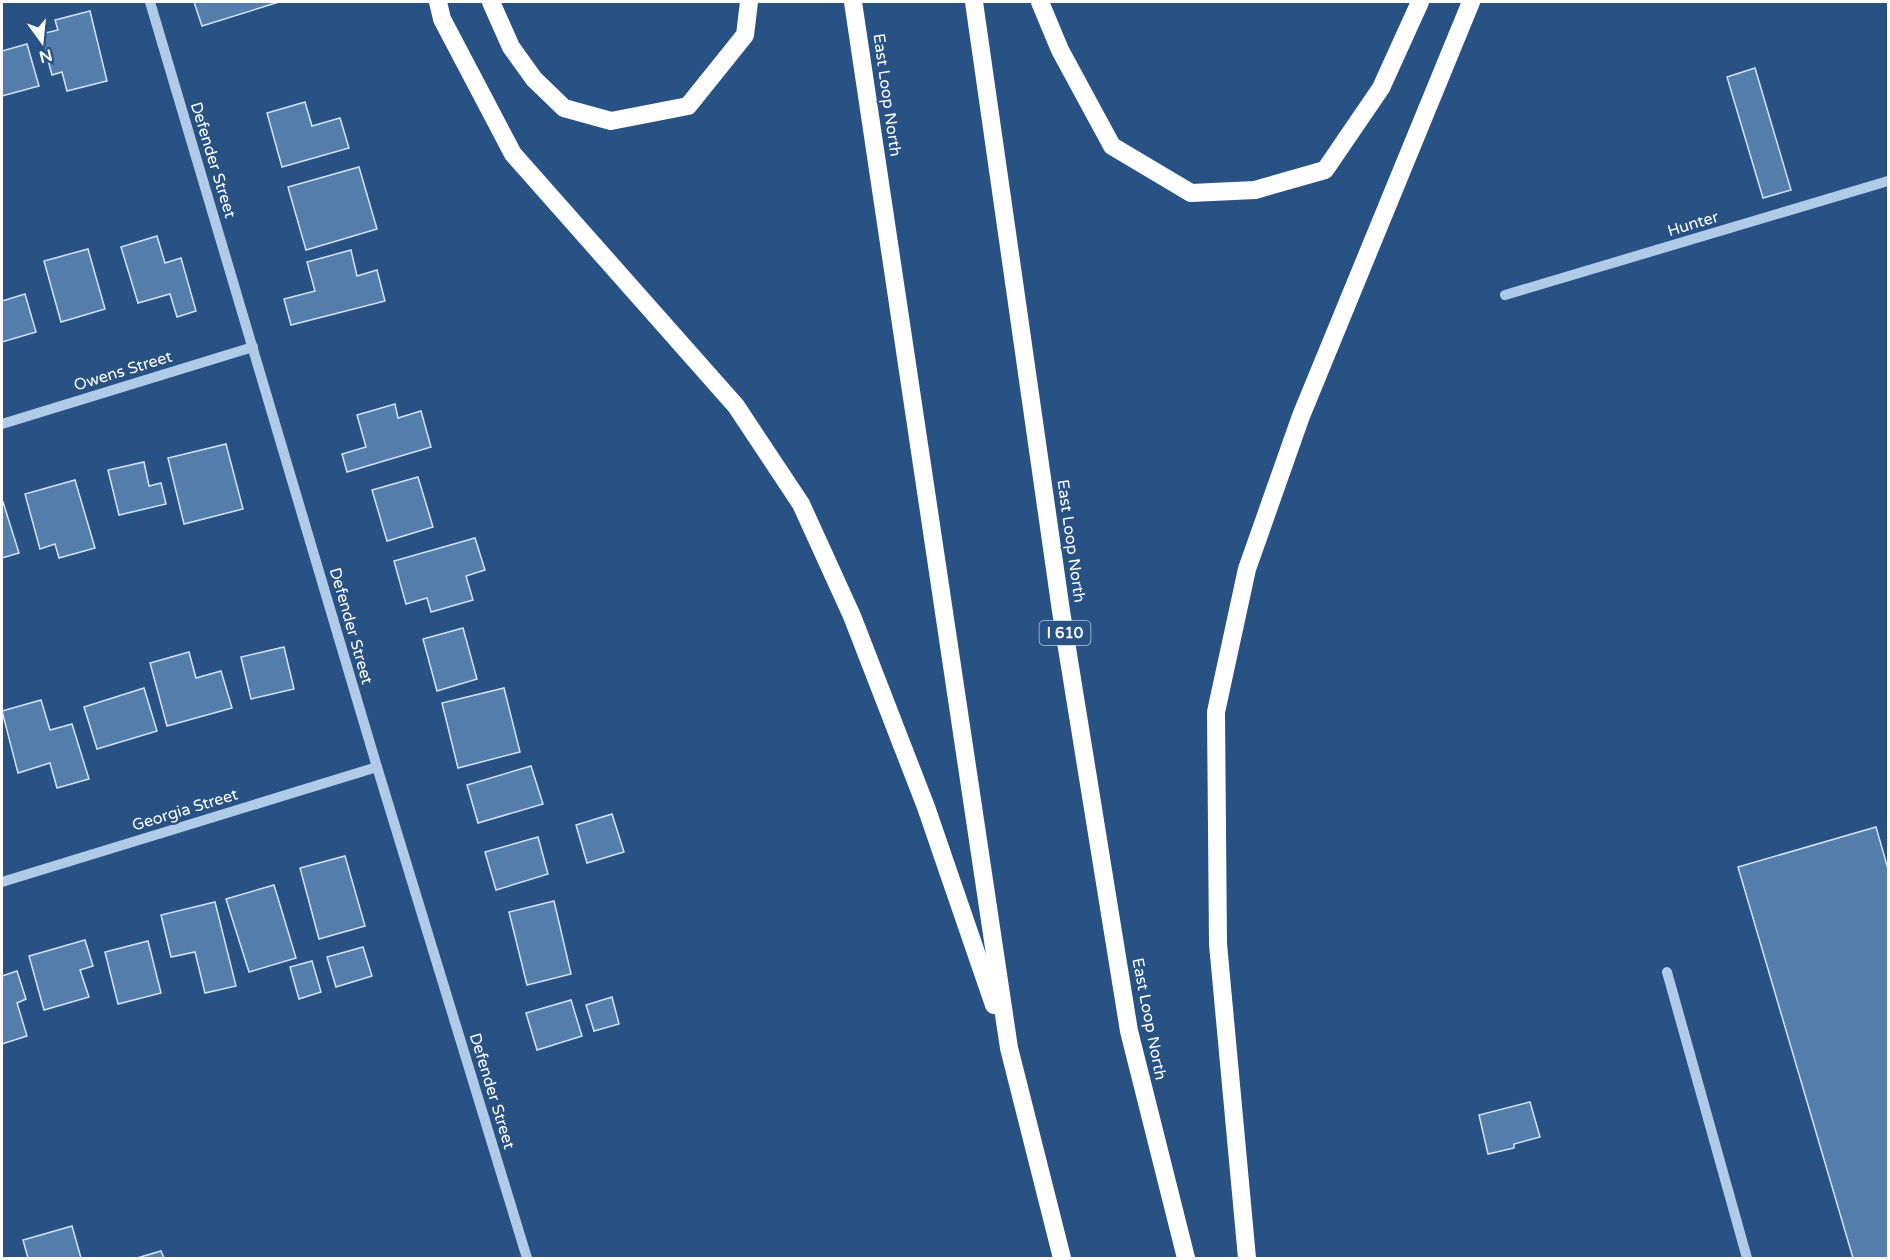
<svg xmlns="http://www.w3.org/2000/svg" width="1890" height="1260" font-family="'Varela Round',sans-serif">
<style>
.building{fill:#537eac;stroke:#d3e4f6;stroke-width:1.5}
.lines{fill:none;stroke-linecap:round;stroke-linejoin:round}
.minor{stroke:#b0cbe7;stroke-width:10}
.highway{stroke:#fff;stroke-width:18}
.labels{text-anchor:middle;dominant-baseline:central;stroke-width:5;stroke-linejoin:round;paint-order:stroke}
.shield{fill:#275283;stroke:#becbda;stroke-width:1.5}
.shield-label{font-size:15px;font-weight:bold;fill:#fff}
.street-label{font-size:16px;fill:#fff;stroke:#275283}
</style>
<rect width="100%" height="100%" fill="#275283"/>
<!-- building -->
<g class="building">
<polygon points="194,2 279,2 202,26"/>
<polygon points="90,11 107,81 67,91 62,72 52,75 41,34 58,30 55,20"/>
<polygon points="27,44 39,86 2,96 2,51"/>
<polygon points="1755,68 1791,190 1763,198 1727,77"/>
<polygon points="305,102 312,126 340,118 349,148 282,167 267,113"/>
<polygon points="359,167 377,229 306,250 288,187"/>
<polygon points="157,236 165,263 181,258 196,311 177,317 170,294 138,303 121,247"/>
<polygon points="88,249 105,309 61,322 44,261"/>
<polygon points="351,250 357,276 377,270 385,301 291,325 284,299 315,291 307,262"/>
<polygon points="25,294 36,332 2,342 2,301"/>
<polygon points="395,404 398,418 421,411 431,447 347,472 342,454 366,447 357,415"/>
<polygon points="226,444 243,509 184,524 168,458"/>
<polygon points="144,462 149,486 161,483 166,504 119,515 108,470"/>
<polygon points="418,477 433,527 387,541 372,490"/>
<polygon points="75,480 95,548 59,558 55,544 40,549 25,494"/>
<polygon points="2,502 3,502 19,553 2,558"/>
<polygon points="475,538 485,570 466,576 473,600 431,612 427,598 406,604 394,561"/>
<polygon points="463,628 477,679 437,691 423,639"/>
<polygon points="284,647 294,689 251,699 241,657"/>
<polygon points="189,652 196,678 221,671 232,708 167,726 150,663"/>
<polygon points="144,688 157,731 97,749 84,707"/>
<polygon points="504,688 520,752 458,768 442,703"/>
<polygon points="41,700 50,730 72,724 89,779 57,788 50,763 18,773 2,711"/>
<polygon points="531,766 543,804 478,823 467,785"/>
<polygon points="612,814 624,852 587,863 576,825"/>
<polygon points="1876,827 1888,869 1888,1258 1853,1258 1738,867"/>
<polygon points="538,837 548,874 496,890 485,852"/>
<polygon points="345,856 365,926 319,939 300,868"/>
<polygon points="274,885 296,958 249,972 226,899"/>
<polygon points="554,901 571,974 527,985 509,912"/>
<polygon points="215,902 236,986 205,993 195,952 171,957 161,915"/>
<polygon points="85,940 93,966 80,970 89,997 44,1010 29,956"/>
<polygon points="148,941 161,993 118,1004 105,952"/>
<polygon points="363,947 372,976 336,987 327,957"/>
<polygon points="312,961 321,992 299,999 290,967"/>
<polygon points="17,971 26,999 17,1003 27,1036 2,1044 2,976"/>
<polygon points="612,997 619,1024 594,1031 586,1005"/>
<polygon points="571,1000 582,1036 537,1050 526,1013"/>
<polygon points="1530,1102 1540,1137 1514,1144 1514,1148 1488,1154 1479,1115"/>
<polygon points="72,1226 81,1258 28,1258 23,1240"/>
<polygon points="161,1251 164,1258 137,1258"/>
</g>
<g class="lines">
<!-- minor -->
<g class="minor">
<polyline points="150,2 377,767 527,1258"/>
<polyline points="1505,295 1888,181"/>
<polyline points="2,424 253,347"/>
<polyline points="2,882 377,767"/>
<polyline points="1667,972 1747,1258"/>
</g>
<!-- highway -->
<g class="highway">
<polyline points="438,2 442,19 513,154 736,406 801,504 852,616 926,807 994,1005"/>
<polyline points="491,2 511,47 534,79 564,108 611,121 688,106 745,35 749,2"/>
<polyline points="853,2 1009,1048 1062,1258"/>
<polyline points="974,2 1061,611 1129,1031 1186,1258"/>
<polyline points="1040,2 1060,50 1112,146 1191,193 1255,190 1325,170 1381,88 1420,2"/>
<polyline points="1247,1258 1218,944 1216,712 1247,569 1301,416 1471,2"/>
</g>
</g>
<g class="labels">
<!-- shield labels -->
<rect class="shield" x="1039.5" y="621" width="51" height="24" rx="4.5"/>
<g class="shield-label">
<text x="1065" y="633">I 610</text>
</g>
<!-- street labels -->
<g class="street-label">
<text transform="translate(887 95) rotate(82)">East Loop North</text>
<text transform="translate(213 160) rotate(73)">Defender Street</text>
<text transform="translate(1693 224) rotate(-17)">Hunter</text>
<text transform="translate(123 371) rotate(-17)">Owens Street</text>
<text transform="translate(1071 541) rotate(82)">East Loop North</text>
<text transform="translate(351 626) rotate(74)">Defender Street</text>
<text transform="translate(185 810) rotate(-17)">Georgia Street</text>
<text transform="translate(1149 1019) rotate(79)">East Loop North</text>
<text transform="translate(492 1091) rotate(73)">Defender Street</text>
</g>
</g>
<!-- border -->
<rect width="1890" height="1260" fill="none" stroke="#ffffff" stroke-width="6"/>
<!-- north arrow -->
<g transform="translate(42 42) rotate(165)" stroke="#275283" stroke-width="4.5" paint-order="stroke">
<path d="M0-4.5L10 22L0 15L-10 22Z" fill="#ffffff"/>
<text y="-9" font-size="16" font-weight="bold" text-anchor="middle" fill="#ffffff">N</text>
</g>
</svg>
